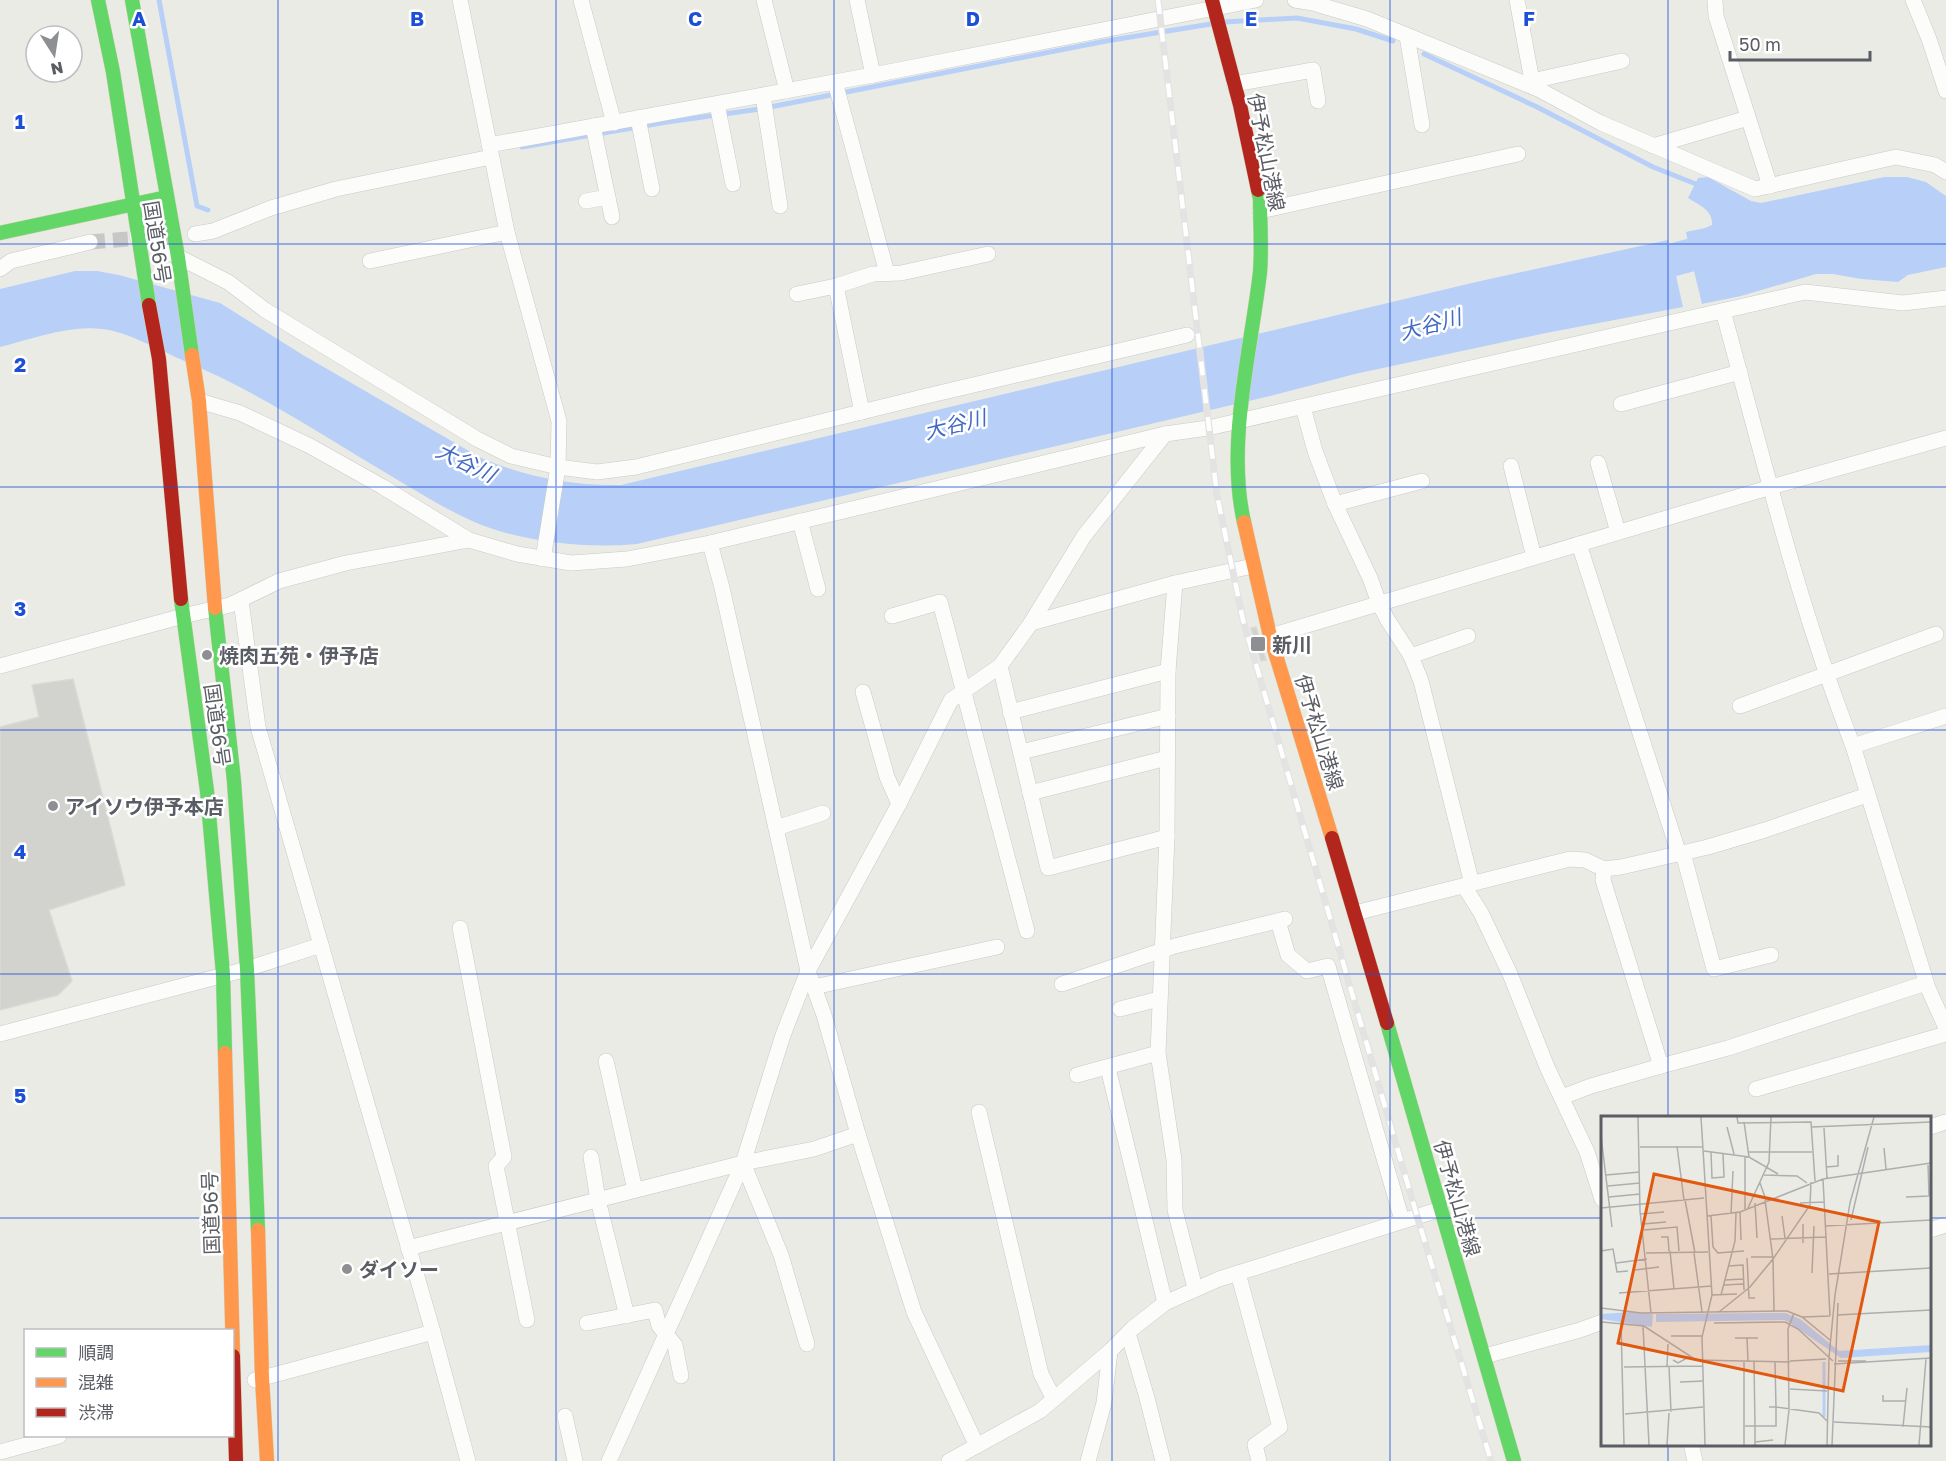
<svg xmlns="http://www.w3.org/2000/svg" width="1946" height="1461" font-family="'Golos Text','Noto Sans JP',sans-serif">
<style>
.water{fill:#b8d0f8}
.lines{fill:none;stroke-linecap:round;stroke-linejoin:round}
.stream{stroke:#b8d0f8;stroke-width:5}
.river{stroke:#b8d0f8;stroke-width:33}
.building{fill:#d2d2cf;stroke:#dadad5;stroke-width:1.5}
.street-tunnel{stroke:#c7c8c6;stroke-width:15;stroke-dasharray:15 8;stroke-linecap:butt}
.street-casing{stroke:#c8c9c8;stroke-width:16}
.fast-casing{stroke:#d3d1b3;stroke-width:15}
.slow-casing{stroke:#d3d1b3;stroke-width:15}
.jam-casing{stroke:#d3d1b3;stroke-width:15}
.street{stroke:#fcfcfb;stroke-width:15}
.fast{stroke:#63d668;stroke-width:14}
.slow{stroke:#ff974d;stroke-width:14}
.jam{stroke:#b3261e;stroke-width:14}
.rail-casing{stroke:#e3e3e3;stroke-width:7}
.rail{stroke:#fff;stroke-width:4.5;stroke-dasharray:14;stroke-linecap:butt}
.grid{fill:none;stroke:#1d4ed8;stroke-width:1.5;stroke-opacity:0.55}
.poi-dot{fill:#8d8f92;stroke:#fff;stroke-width:2}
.labels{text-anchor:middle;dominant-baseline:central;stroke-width:5;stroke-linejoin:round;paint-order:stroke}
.street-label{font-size:20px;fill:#5b5d64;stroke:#fff}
.poi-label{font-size:20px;font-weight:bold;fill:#5b5d64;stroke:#fff;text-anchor:start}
.water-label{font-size:21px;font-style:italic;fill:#426ac5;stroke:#fff}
.inset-river{fill:none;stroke:#b8d0f8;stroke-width:3}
.inset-road{fill:none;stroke:#adaeae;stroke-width:1.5}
.view{fill:#e15910;fill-opacity:0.15;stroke:#e15910;stroke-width:3}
.inset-edge{fill:none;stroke:#5b5d64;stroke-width:3}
.grid-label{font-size:20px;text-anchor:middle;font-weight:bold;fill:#1d4ed8;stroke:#fff;stroke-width:5;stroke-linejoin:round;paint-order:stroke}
</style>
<rect width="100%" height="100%" fill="#ebebe6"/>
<!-- water -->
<g class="water">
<path d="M 1708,177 L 1751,201 L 1761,203 L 1884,177 L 1907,177 L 1926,182 L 1946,196 L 1946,267 L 1908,275 L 1898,282 L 1861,279 L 1833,274 L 1816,274 L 1741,296 L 1702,304 L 1694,271 L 1698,270 L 1697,265 L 1693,266 L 1686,232 L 1705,228 L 1712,225 C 1713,210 1699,205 1688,198 L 1698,178 Z"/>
<path d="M 1668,240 L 1683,307 L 1546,333 L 1355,374 L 1266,397 L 637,544 C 593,548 549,544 506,533 C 467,523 430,499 396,479 C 327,438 257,391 182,360 C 160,350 125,331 102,329 C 69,325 32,339 0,347 L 0,289 L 75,271 L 97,271 L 119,275 L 220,303 L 303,355 L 481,458 C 527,477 571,486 621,485 L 1476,282 Z"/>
</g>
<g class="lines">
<!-- stream -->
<g class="stream">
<polyline points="159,0 197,206 208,210"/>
<polyline points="1224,22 1297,18 1356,29 1393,41"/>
<polyline points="1424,54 1537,107 1653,167 1701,186"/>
<polyline points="522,147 667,122 760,109 1106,41 1211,24"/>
</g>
<!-- river -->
<polyline class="river" points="1628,272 1735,243"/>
</g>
<!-- building -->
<g class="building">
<polygon points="1256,627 1266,660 1261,661 1251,628"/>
<polygon points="73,679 125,885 49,910 72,981 58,995 0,1010 0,727 39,717 32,685"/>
</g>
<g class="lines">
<!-- street-tunnel -->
<polyline class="street-tunnel" points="90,242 180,235"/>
<!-- street casing -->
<g class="street-casing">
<g id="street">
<polyline points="460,0 507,232 559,421 558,467 543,559"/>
<polyline points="581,0 614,123"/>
<polyline points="764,0 787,91"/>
<polyline points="857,0 873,75"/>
<polyline points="1295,0 1313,3 1367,19 1538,89 1601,123 1755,189 1896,157 1935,165 1946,172"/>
<polyline points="1517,0 1532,81"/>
<polyline points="1715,0 1716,16 1770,186"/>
<polyline points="1913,0 1929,39 1946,91"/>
<polyline points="1407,36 1422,125"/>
<polyline points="835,82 887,273"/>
<polyline points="1234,84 1313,70 1318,101"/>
<polyline points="1529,85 1532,81 1622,61"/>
<polyline points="763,96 780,206"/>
<polyline points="717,104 733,184"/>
<polyline points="638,118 652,189"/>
<polyline points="593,126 612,217"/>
<polyline points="489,145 873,75 1256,0"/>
<polyline points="1653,146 1748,118"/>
<polyline points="586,201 608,197"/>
<polyline points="1260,211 1518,154"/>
<polyline points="195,234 213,231 271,208 336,189 491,157"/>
<polyline points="137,236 228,282 265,310 477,439 511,456 558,467 597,472 636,467 935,394 1187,335"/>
<polyline points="370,261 507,232"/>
<polyline points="0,269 11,261 90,242"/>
<polyline points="836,286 862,412"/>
<polyline points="797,294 836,286 873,274 901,273 988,254"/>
<path d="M 1723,311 C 1763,457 1798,605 1853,746 L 1928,988 L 1946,1028"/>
<polyline points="199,401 240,413 310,446 383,487 469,540 517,554 571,563 627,559 710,543 1165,434 1208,428 1805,292 1903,303 1946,298"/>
<polyline points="1621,404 1740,372"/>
<polyline points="1303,407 1315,451 1335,504 1370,578 1379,603 1387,619 1411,656 1421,681 1472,884"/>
<polyline points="1598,463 1618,532"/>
<polyline points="1511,466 1534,557"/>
<polyline points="1335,504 1422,481"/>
<polyline points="800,521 818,589"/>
<polyline points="710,543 722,588 808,971 824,1015 858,1134 914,1312 977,1446"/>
<polyline points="1579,544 1679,854"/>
<polyline points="1175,583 1168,671 1167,837 1158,1053 1174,1160 1175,1210 1195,1288"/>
<polyline points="241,601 258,727 433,1332 468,1461"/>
<polyline points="892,616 940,602 1027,931"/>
<polyline points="1031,623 1175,583 1253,566"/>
<polyline points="1270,636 1771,487 1946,438"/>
<polyline points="1411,656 1468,636"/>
<polyline points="0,666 183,616 230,605 279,581 346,563 469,540"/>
<polyline points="1000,666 1048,868 1167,837"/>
<polyline points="863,692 887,777 899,804"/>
<polyline points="1740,706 1936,634"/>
<polyline points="1010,712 1168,671"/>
<polyline points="1853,746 1946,716"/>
<polyline points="1021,752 1168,716"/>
<polyline points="1030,793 1167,758"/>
<polyline points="776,828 823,813"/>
<polyline points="1683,853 1714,969 1771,955"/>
<polyline points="1604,869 1603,880 1661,1066 1728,1048 1926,983"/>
<polyline points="1464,886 1481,913 1510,974 1547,1067 1587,1152 1602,1199"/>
<polyline points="1355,913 1570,859 1585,860 1604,869 1621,867 1708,847 1765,830 1867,795"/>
<polyline points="1278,921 1288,955 1307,971 1328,966 1402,1220"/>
<polyline points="460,928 504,1157 496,1166 527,1320"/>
<polyline points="1062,984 1175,946 1285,919"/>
<polyline points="814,987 997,947"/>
<polyline points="1120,1009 1159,999"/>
<polyline points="0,1034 247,969 321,945"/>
<polyline points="606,1061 635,1190"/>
<polyline points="1108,1068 1165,1303"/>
<polyline points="1077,1075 1158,1053"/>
<polyline points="1756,1089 1946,1034"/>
<polyline points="1562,1097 1591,1086 1661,1066"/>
<polyline points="979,1112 1041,1374 1054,1399"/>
<polyline points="1930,1127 1946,1122"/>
<polyline points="591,1157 598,1200 627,1316"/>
<polyline points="743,1163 781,1255 807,1344"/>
<polyline points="1930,1230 1946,1225"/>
<polyline points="408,1248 743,1163 814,1149 858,1134"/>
<polyline points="1238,1273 1280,1427 1255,1445 1259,1461"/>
<polyline points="587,1323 655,1310 659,1326 675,1345 681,1376"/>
<polyline points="1128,1333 1147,1398 1163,1461"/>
<polyline points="1485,1356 1580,1330 1602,1322"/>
<polyline points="255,1380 433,1332"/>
<polyline points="565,1416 575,1461"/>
<polyline points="1691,1444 1695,1461"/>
<polyline points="0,1452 59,1436"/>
<polyline points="609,1461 743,1163 783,1035 808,971 899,804 951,700 1000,666 1031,623 1084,536 1165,434"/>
<polyline points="949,1461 1040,1411 1110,1351 1133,1328 1165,1303 1219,1279 1441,1209"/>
<polyline points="1088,1461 1104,1403 1110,1351"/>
</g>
</g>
<!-- fast casing -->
<g class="fast-casing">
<g id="fast">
<polyline points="98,0 113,72 149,305"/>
<polyline points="132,0 178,257 192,355"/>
<polyline points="0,233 167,197"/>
<path d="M 1244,522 C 1226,443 1251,351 1260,272 C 1262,248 1260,223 1260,199 L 1258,190"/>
<polyline points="181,599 207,791 223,974 225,1053"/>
<polyline points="215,608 234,781 247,969 258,1230"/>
<polyline points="1387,1023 1514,1461"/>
</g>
</g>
<!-- slow casing -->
<g class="slow-casing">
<g id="slow">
<polyline points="192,355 199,401 215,608"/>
<polyline points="1244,522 1270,636 1332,838"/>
<polyline points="225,1053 233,1356"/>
<polyline points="258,1230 262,1378 267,1461"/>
</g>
</g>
<!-- jam casing -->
<g class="jam-casing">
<g id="jam">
<polyline points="1212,0 1240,105 1258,190"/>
<polyline points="149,305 159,359 181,599"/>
<polyline points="1332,838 1387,1023"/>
<polyline points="233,1356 236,1461"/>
</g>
</g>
<!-- street -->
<use href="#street" class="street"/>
<!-- fast -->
<use href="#fast" class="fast"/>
<!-- slow -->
<use href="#slow" class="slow"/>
<!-- jam -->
<use href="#jam" class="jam"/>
<!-- rail casing -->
<g class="rail-casing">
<polyline id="rail" points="1158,0 1217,495 1243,620 1417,1216 1491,1461"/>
</g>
<!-- rail -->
<use href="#rail" class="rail"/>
</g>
<!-- grid -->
<path class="grid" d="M 278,0 L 278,1461M 556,0 L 556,1461M 834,0 L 834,1461M 1112,0 L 1112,1461M 1390,0 L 1390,1461M 1668,0 L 1668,1118M 0,244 L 1946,244M 0,487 L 1946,487M 0,730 L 1946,730M 0,974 L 1946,974M 0,1218 L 1602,1218M 1930,1218 L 1946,1218M 1668,1444 L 1668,1461"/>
<!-- markers -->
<g class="poi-dot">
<rect x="1250" y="636" width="16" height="16" rx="3"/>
<circle cx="207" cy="655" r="6"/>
<circle cx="53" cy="806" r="6"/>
<circle cx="347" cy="1269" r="6"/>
</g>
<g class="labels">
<!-- street labels -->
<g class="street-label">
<text transform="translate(1267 152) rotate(79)">伊予松山港線</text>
<text transform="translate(158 242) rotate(81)">国道56号</text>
<text transform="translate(218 725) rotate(82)">国道56号</text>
<text transform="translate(1320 732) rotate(73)">伊予松山港線</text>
<text transform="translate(1458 1198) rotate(74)">伊予松山港線</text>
<text transform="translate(210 1213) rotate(-92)">国道56号</text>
</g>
<!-- poi labels -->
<g class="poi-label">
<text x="1272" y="644">新川</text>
<text x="219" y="655">焼肉五苑・伊予店</text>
<text x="65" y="806">アイソウ伊予本店</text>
<text x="359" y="1269">ダイソー</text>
</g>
<!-- water labels -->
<g class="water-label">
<text transform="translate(1430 324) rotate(-15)">大谷川</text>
<text transform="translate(955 424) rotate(-14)">大谷川</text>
<text transform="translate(466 462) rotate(26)">大谷川</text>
</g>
</g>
<!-- overview -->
<g transform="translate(1601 1116)">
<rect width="330" height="330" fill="#ebebe6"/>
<path d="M 29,196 L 52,198 L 51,211 L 0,203 L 0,198 ZM 184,197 L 199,203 L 238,235 L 330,229 L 330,236 L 240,242 L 184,204 L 55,206 L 55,198 Z" fill="#b8d0f8"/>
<path class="inset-river" d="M 223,246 L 223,301"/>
<path class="inset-road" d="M 37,1 L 39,95 L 50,197M 100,1 L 111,179 L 101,221 L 104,329M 136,1 L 137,7 L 210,6 L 214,65M 143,6 L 148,41M 126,11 L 133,38M 211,11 L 330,6M 223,12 L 226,62M 0,20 L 11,111M 76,30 L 83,84M 39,31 L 101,31M 283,32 L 285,53M 103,35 L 148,41 L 177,58M 110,36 L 111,62 L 123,61 L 122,37M 147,36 L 211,36M 144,41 L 144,93M 327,47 L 328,80M 225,51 L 237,50 L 237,39M 5,59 L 39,56M 163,59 L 196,60 L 206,67M 222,63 L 229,200M 159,67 L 165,84M 7,70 L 39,67M 8,81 L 39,78M 305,81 L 328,80M 84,84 L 94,137M 164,84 L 172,143 L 173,195M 154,87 L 156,122M 199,87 L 223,86M 0,92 L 103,82M 147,92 L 168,46 L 170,1M 139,96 L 140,124M 39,98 L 63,96M 130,98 L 132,55M 106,100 L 139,96 L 222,63 L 330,47M 110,100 L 112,131 L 117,137M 181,100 L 184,122M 250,104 L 267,31M 42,108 L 65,106M 202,108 L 202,127M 224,110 L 330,104M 43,114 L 76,111 L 78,135M 60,121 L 67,121 L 68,135M 170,123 L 225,121M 0,135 L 12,133 L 16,156 L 27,155M 69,135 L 73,173M 45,137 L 107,136M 93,137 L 101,196M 116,137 L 143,135M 150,141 L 172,141M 146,142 L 148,182 L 154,182M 15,147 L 46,143M 127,150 L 142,149 L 143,174M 34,154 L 58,151M 211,157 L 213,110M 228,158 L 330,152M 124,164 L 142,163M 123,169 L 142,168M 18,177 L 111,170M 111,179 L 136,178M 120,179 L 134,125 L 135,97M 0,192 L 40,197 L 186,195 L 201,201 L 229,224M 118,196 L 149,171 L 172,143 L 209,89 L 210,66M 236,199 L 330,194M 201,201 L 229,200M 1,206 L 43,210 L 95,244 L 189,246M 20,206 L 23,329M 113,207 L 184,206 L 197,213 L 232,245M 42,210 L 48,329M 70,220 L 101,220M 134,222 L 157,222M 146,222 L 147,245M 72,244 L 77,247 L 88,241M 189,245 L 225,243M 237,245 L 265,245M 233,248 L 330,242M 66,250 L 67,228M 68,250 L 70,296M 23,251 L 102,250M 79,266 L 103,265M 189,273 L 226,275M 282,279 L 282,285 L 304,285M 168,291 L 175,291 L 174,246M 24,298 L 102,291M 233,306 L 330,311M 144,310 L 154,310 L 153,245M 302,311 L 306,272M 154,326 L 172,324M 66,329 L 68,297M 143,329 L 143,245M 154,329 L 154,310 L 175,310 L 175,291 L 218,297 L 226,305M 184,329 L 188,294 L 187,213 L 193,197M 226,329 L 228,241 L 234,179 L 249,87 L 273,1M 231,329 L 237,187M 318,329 L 325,243"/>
<path class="view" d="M 53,58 L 278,106 L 242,275 L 17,227 Z"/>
<rect width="330" height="330" class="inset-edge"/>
</g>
<g class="grid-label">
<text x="139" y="26">A</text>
<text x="417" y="26">B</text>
<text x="695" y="26">C</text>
<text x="973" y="26">D</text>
<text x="1251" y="26">E</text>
<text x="1529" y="26">F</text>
<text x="20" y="129">1</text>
<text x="20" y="372">2</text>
<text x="20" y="616">3</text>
<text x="20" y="859">4</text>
<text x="20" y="1103">5</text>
</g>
<!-- legend -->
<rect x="24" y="1329" width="210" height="108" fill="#ffffff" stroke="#bdbec1" stroke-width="1.5"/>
<rect x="36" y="1348" width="30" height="9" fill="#63d668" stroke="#bdbec1" stroke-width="1.5"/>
<text x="78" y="1359" font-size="18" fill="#5b5d64">順調</text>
<rect x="36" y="1378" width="30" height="9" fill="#ff974d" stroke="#bdbec1" stroke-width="1.5"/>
<text x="78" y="1389" font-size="18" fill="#5b5d64">混雑</text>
<rect x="36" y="1408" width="30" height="9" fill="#b3261e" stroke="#bdbec1" stroke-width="1.5"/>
<text x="78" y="1419" font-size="18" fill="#5b5d64">渋滞</text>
<!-- north arrow -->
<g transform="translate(54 54) rotate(168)"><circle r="28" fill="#ffffff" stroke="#bdbec1" stroke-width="1.5"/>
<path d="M0-4.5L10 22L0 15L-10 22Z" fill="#8d8f92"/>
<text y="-9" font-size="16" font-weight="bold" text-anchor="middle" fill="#5b5d64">N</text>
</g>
<!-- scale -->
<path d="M1730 51v9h140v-9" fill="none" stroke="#5b5d64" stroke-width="3"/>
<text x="1739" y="51" font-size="18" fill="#5b5d64" stroke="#ffffff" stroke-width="4.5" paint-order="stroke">50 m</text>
</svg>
